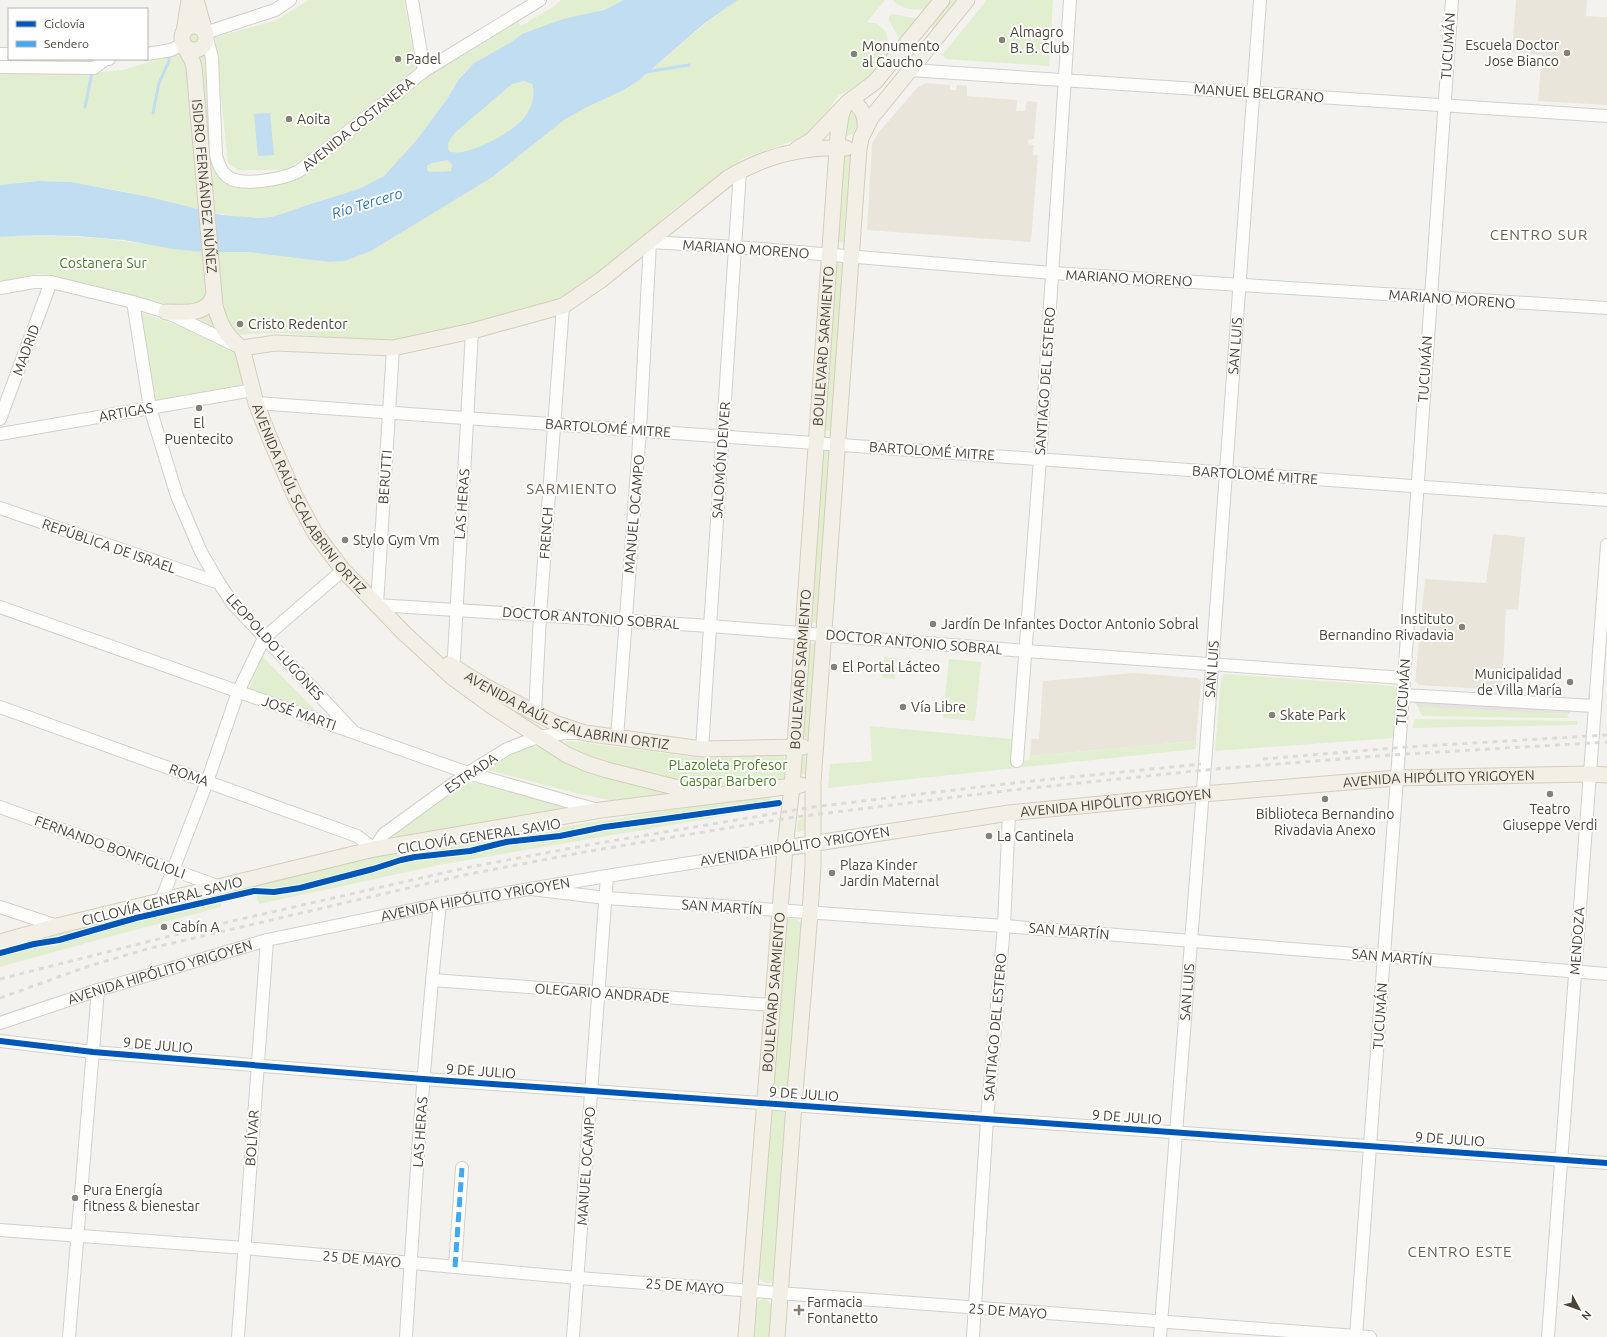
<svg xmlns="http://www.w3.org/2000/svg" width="1607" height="1337" font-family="Ubuntu,sans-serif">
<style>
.education{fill:#eae5da}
.green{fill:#e1eecf}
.parking{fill:#e6e3df}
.water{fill:#c0ddf1;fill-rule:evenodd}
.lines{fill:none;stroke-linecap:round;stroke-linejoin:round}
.stream{stroke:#c0ddf1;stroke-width:3}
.minor-casing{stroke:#d2d0cb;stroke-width:14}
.major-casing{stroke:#d6cebb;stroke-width:17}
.minor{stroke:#fdfdfc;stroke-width:12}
.major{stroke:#f2efe6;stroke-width:15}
.rail{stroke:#dbdbda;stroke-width:3;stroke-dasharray:5 5;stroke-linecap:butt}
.quiet{stroke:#3fa9f5;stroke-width:5;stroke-dasharray:10 5;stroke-linecap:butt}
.cycleway-casing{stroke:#fff;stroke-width:8}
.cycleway{stroke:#0057b8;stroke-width:6}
.poi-dot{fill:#868178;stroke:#fff;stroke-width:1.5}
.labels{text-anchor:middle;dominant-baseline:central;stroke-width:4;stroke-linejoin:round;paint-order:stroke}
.poi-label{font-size:14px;fill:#4b4439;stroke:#fff;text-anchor:start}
.street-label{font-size:14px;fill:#4b4439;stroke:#fff}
.park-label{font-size:14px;fill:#4a7f2a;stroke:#fff}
.water-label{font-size:15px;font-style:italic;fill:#2e7ab2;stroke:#fff}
.neighbourhood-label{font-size:15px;letter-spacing:1px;fill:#6e6250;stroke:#fff}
</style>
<rect width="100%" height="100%" fill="#f4f2ee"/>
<!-- education -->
<g class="education">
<polygon points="1516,0 1587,0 1586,16 1607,17 1607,105 1538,101 1542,55 1512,52"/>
<polygon points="926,83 950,85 950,90 956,90 957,85 967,86 967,96 1017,100 1016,111 1025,111 1027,101 1037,102 1034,139 1028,140 1028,144 1034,145 1033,155 1038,155 1031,242 867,230 872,144 878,133 918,87"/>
<polygon points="1493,534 1525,537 1518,610 1506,609 1502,690 1419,685 1415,681 1425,579 1486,583"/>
<polygon points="1134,673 1197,678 1201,681 1196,741 1030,756 1031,739 1039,739 1043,681"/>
</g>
<!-- green -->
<g class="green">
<polygon points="309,0 404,0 416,67 411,74 291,167 286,170 238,170 228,163 215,37 275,21"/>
<path d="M 561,0 L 624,0 C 592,18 557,20 523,34 C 518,36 514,41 509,44 C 498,51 486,55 475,63 C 458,74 451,95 439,110 C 421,135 400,168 373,183 C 354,193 333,196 312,203 C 298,208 284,216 269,217 C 235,220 203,210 171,203 C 128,193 83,180 39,181 C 26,181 13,184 0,185 L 0,71 L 92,73 L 123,70 L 177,54 L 198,59 L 201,55 L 206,55 L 223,177 L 275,182 L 404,90 L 516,19 L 521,26 L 553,7 Z"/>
<polygon points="738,0 885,0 867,22 878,24 886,32 888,44 887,57 868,79 838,96 820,122 807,134 796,140 746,157 731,166 673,210 618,258 555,302 473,325 391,342 282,333 263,333 239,335 234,334 220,308 214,251 248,252 330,262 345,261 371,251 491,178 564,120 585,108 624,90 638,81 707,22"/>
<path d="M 893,0 L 932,0 C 930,3 927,8 923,9 C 914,11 899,8 893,0 Z"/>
<polygon points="951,0 958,0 935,28 932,29 932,25"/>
<polygon points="987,0 1053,0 1049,66 946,59 942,55"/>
<polygon points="894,14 918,19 900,41 889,20 889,16"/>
<circle cx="195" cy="38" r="8"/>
<polygon points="0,58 90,59 92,61 91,63 0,64"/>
<path d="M 524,81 L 532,84 C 536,95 531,110 523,119 C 512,132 466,160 449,151 C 446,143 451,138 456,132 L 512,84 Z"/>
<path d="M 849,112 C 860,114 858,128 853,134 L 848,136 L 845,136 Z"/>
<polygon points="851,153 852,155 846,240 842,243 838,240 844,154"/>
<polygon points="448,160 452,165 451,171 430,172 427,170 427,166 432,163"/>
<path d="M 33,235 L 101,238 L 203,252 L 209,293 C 196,308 190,306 171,305 L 51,275 L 38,274 L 0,283 L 0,237 Z"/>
<polygon points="840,263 844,265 831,430 828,431 825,429 836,265"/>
<polygon points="211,307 218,331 196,321 191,316"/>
<polygon points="142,313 177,325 234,352 237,355 242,383 241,386 160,402 154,401 141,314"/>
<polygon points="827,450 830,451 818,622 815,623 811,621 823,452"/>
<polygon points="813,643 816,644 809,738 807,739 803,736 809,645"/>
<polygon points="262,656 319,714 248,691"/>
<polygon points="884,657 897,658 895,679 882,678"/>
<polygon points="949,659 981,662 975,721 943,718"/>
<polygon points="1224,674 1394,686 1397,690 1394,738 1215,751 1221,679"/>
<polygon points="1418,707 1567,714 1569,718 1422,716"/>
<polygon points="1414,719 1577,721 1577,725 1413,728"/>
<polygon points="870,726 1012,739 1012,762 1029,760 1030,756 1196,741 1196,749 828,788 830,764 872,761"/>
<polygon points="566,741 571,741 701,758 776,753 783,755 785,759 784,780 717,789 600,761 580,753 566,745"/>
<path d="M 533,746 C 545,746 554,755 564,761 C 597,778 635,783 671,794 L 615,801 L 579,794 L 488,770 L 488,767 L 513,753 Z"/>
<polygon points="804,756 808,758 807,774 804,775 801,772 801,759"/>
<polygon points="473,782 572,807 572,809 397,837 395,836 396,832 468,783"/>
<polygon points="771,795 770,808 764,809 444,864 259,904 256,894 221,903 221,907 101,939 0,967 0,950 60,934 386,854"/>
<polygon points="806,818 806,830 797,832 798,820"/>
<polygon points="791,918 798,920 803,925 789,1088 780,1092 772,1088 786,920"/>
<path d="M 780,1109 L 787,1114 L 775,1279 C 769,1285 763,1284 758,1277 L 769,1116 L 775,1110 Z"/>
<polygon points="765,1299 773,1305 772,1337 751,1337 755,1304 760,1300"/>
</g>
<!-- parking -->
<polygon class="parking" points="1414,702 1568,709 1570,714 1418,707"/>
<!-- water -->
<g class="water">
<path d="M 624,0 L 738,0 L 706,22 L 638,81 L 624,90 L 585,108 L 564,120 L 491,178 L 371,251 L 345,261 L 330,262 L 247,252 L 203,252 L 173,249 L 124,240 L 78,236 L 33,235 L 0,237 L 0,185 L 38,181 L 72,182 L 149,197 L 222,215 L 258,218 L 271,217 L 282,214 L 313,203 L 359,189 L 384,176 L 416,141 L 447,99 L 459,79 L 474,63 L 510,43 L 522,34 L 563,19 L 604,10 ZM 524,81 L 532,84 C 536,95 531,110 523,119 C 512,132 466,159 449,151 C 446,143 451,138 456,132 L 512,84 ZM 448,160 L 452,165 L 451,171 L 430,172 L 427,170 L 427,166 L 432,163 Z"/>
<polygon points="270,113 274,155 258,156 254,114"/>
</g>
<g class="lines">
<!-- stream -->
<g class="stream">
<polyline points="645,72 689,65"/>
<polyline points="85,107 92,73"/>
<polyline points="153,113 159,83 169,61 169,56"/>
</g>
<!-- minor casing -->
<g class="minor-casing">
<g id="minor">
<polyline points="412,0 424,71"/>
<polyline points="205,33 275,10 290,0"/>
<path d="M 207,38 L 212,58 L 216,155 C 218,164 221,172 228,177 C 242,187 284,179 299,171 L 424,71 L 540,0"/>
<polyline points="0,54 9,54"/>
<polyline points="147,54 171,50 183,44"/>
<polyline points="0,67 94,68 106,59 109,59"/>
<polyline points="910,70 1607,116"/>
<polyline points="0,288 34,282 51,282 133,302 166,312 235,345"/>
<polyline points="133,302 150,408 177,496 201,552 219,583 233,604 352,730"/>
<polyline points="393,348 377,605 710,626 1026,651 1404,678"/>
<polyline points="256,403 1607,500"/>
<polyline points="0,419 51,282"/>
<polyline points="0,434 253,390"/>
<polyline points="0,508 219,583"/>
<polyline points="0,607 468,773 598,810"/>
<polyline points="453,674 472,331"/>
<polyline points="1403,695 1594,706"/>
<polyline points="0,707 357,836 374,849 384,834 468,773 507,749 538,737 566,733 578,733"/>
<polyline points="535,713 540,615 563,306"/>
<polyline points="617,738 640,430 650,242 736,247 1052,273 1607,308"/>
<polyline points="702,749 740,171"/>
<polyline points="1017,761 1040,459 1070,0"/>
<polyline points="0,807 220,887"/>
<polyline points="531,889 606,898 1004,926 1607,974"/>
<polyline points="161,901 207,782 238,692 264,638 343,570"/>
<polyline points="0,907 57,926"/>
<polyline points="432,980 772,1005"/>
<path id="s1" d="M 0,1023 L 98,990 L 267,940 L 440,904 L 607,876 L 785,848"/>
<polyline points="0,1041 93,1052 423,1079 1607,1163"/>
<polyline points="0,1230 244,1248 578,1278 1370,1337"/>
<polyline points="455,1267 462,1168"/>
<polyline points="69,1337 98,990"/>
<polyline points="238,1337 267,940"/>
<path d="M 406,1337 C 415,1193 424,1048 440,904"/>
<polyline points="573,1337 607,876"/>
<polyline points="973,1337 987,1119 1004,926 1009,813"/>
<path id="s2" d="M 1160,1337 L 1205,764 L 1260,0"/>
<polyline points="1356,1337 1397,778 1452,0"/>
<polyline points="1548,1337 1607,545"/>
</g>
</g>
<!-- major casing -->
<g class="major-casing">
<g id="major">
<polyline points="196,0 205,32"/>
<circle cx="194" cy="38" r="12"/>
<polyline points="184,32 189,0"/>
<path id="s3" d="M 184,46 L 192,60 L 194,67 L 215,306 C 220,324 226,337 242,348"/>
<path d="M 851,100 C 861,107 866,115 865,127"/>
<polyline points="797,149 812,140 848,102 875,82 942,0"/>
<path d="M 166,312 C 182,312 206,316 213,297"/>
<path id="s4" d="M 242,348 L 256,403 L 270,439 L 295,496 L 315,533 L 343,570 L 404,633 L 453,678 L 490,705 L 567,755 L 588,764 L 607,770 L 706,795"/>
<path d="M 242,348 L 276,343 L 393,348 L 472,331 L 563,306 L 601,280 L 728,178 C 764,156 804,146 846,148"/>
<path id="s5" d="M 449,664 L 483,685 L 535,713 L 555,723 L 585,733 L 702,749 L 803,747"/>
<path id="s6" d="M 785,848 L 1009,813 L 1203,794 L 1397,778 L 1589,774 L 1607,775"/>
<polyline points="0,942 57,926 374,849 601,810 801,785"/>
<path id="s7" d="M 746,1337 L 785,848 L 792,787 L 838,135 L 841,116 L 844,107"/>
<polyline points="777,1337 794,1105 810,913 813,867 813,782 859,149 861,138 871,118 967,0"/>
</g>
</g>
<!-- minor -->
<use href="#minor" class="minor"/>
<!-- major -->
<use href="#major" class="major"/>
<!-- rail -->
<g class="rail">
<polyline points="1263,759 1407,747 1607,735"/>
<polyline points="0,979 206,927 465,868 588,845 813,807 1013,783 1201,764"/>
<polyline points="0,998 89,966 147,949 464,875 590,851 788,818 1012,790 1215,769 1390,755 1607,742"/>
</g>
<!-- quiet -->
<polyline class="quiet" points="455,1267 462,1168"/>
<!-- cycleway casing -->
<g class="cycleway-casing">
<g id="cycleway">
<polyline points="0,953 34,944 59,940 136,918 254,891 274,892 300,888 373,869 401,860 415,857 470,851 506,842 560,836 604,827 657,820 779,803"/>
<polyline points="0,1041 93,1052 423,1079 1607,1163"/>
</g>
</g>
<!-- cycleway -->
<use href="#cycleway" class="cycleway"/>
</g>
<!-- markers -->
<g class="poi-dot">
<circle cx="1002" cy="40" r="4"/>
<circle cx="1567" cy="53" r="4"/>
<circle cx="854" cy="54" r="4"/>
<circle cx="398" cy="59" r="4"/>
<circle cx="289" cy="119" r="4"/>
<circle cx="240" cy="324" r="4"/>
<circle cx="199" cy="408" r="4"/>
<circle cx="345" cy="540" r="4"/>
<circle cx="933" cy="624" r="4"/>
<circle cx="1462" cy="627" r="4"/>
<circle cx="834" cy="667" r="4"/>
<circle cx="1570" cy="682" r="4"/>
<circle cx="903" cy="707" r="4"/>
<circle cx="1272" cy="715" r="4"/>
<circle cx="1550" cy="794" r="4"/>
<circle cx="1325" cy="799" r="4"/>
<circle cx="989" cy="836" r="4"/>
<circle cx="832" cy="873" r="4"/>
<circle cx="164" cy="927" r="4"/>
<circle cx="75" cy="1198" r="4"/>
<path d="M797 1304h4v4h4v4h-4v4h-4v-4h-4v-4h4z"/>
</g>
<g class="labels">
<!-- poi labels -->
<g class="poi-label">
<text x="1010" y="32">Almagro<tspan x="1010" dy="16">B. B. Club</tspan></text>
<text x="1559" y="45" text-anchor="end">Escuela Doctor<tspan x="1559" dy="16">Jose Bianco</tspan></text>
<text x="862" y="46">Monumento<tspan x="862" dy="16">al Gaucho</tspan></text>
<text x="406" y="59">Padel</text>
<text x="297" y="119">Aoita</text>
<text x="248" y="324">Cristo Redentor</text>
<text x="199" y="423" text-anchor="middle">El<tspan x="199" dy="16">Puentecito</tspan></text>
<text x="353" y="540">Stylo Gym Vm</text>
<text x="1454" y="619" text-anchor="end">Instituto<tspan x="1454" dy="16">Bernandino Rivadavia</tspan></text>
<text x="941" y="624">Jardín De Infantes Doctor Antonio Sobral</text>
<text x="842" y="667">El Portal Lácteo</text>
<text x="1562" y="674" text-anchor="end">Municipalidad<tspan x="1562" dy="16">de Villa María</tspan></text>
<text x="911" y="707">Vía Libre</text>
<text x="1280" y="715">Skate Park</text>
<text x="1550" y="809" text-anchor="middle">Teatro<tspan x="1550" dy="16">Giuseppe Verdi</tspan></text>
<text x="1325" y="814" text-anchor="middle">Biblioteca Bernandino<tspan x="1325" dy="16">Rivadavia Anexo</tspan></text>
<text x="997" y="836">La Cantinela</text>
<text x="840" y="865">Plaza Kinder<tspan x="840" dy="16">Jardin Maternal</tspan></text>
<text x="172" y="927">Cabín A</text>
<text x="83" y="1190">Pura Energía<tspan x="83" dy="16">fitness &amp; bienestar</tspan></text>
<text x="807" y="1302">Farmacia<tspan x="807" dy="16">Fontanetto</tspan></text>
</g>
<!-- street labels -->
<g class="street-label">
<text transform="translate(1448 46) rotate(-86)">TUCUMÁN</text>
<text transform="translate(1259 93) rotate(4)">MANUEL BELGRANO</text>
<text transform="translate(358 124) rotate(-39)">AVENIDA COSTANERA</text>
<text stroke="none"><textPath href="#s3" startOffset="143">ISIDRO FERNÁNDEZ NÚÑEZ</textPath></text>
<text transform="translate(746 249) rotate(4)">MARIANO MORENO</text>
<text transform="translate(1129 278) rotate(3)">MARIANO MORENO</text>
<text transform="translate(1452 299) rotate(4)">MARIANO MORENO</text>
<text stroke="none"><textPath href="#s2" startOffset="994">SAN LUIS</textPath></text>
<text stroke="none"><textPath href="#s7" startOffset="994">BOULEVARD SARMIENTO</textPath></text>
<text transform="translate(26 350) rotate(-70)">MADRID</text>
<text transform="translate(1425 369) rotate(-86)">TUCUMÁN</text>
<text transform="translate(1045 381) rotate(-86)">SANTIAGO DEL ESTERO</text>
<text transform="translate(126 412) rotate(-10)">ARTIGAS</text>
<text transform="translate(608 428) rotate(4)">BARTOLOMÉ MITRE</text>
<text transform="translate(932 451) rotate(4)">BARTOLOMÉ MITRE</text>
<text transform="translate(721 460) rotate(-86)">SALOMÓN DEIVER</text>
<text transform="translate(1255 475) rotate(4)">BARTOLOMÉ MITRE</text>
<text transform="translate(385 477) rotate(-86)">BERUTTI</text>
<text stroke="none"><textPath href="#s4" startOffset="167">AVENIDA RAÚL SCALABRINI ORTIZ</textPath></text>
<text transform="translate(462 504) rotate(-86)">LAS HERAS</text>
<text transform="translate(634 514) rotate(-85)">MANUEL OCAMPO</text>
<text transform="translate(546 533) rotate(-86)">FRENCH</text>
<text transform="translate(109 546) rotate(19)">REPÚBLICA DE ISRAEL</text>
<text transform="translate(591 618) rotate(4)">DOCTOR ANTONIO SOBRAL</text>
<text transform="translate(914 642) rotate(5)">DOCTOR ANTONIO SOBRAL</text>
<text transform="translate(275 647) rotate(48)">LEOPOLDO LUGONES</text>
<text stroke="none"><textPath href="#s7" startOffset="670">BOULEVARD SARMIENTO</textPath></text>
<text stroke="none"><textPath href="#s2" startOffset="670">SAN LUIS</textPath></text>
<text transform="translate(1403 692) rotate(-86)">TUCUMÁN</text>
<text stroke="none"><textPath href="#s5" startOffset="129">AVENIDA RAÚL SCALABRINI ORTIZ</textPath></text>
<text transform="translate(299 713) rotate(19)">JOSÉ MARTI</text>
<text transform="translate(471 773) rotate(-34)">ESTRADA</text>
<text transform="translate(189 775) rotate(20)">ROMA</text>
<text stroke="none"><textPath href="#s6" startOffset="658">AVENIDA HIPÓLITO YRIGOYEN</textPath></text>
<text stroke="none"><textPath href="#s6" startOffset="334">AVENIDA HIPÓLITO YRIGOYEN</textPath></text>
<text transform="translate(479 836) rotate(-9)">CICLOVÍA GENERAL SAVIO</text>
<text transform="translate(795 846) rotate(-9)">AVENIDA HIPÓLITO YRIGOYEN</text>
<text transform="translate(110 847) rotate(20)">FERNANDO BONFIGLIOLI</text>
<text stroke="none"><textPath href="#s1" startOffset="492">AVENIDA HIPÓLITO YRIGOYEN</textPath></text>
<text transform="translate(162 901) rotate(-14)">CICLOVÍA GENERAL SAVIO</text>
<text transform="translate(722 907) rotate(4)">SAN MARTÍN</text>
<text transform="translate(1069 931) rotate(5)">SAN MARTÍN</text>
<text transform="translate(1577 941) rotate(-86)">MENDOZA</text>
<text transform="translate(1392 957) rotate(5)">SAN MARTÍN</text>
<text stroke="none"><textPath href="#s1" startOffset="168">AVENIDA HIPÓLITO YRIGOYEN</textPath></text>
<text stroke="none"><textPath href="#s7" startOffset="346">BOULEVARD SARMIENTO</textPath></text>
<text stroke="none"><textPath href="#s2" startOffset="346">SAN LUIS</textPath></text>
<text transform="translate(602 993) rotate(4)">OLEGARIO ANDRADE</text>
<text transform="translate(1380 1016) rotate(-86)">TUCUMÁN</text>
<text transform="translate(995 1027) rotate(-85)">SANTIAGO DEL ESTERO</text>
<text transform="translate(158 1045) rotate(5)">9 DE JULIO</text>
<text transform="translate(481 1071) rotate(4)">9 DE JULIO</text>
<text transform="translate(804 1094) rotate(4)">9 DE JULIO</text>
<text transform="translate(1127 1117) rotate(4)">9 DE JULIO</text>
<text transform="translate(420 1132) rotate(-86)">LAS HERAS</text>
<text transform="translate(252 1138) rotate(-86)">BOLÍVAR</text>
<text transform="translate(1450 1139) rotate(4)">9 DE JULIO</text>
<text transform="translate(586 1166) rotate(-86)">MANUEL OCAMPO</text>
<text transform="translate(362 1259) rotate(5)">25 DE MAYO</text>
<text transform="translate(685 1286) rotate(4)">25 DE MAYO</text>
<text transform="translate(1008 1311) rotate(4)">25 DE MAYO</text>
</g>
<!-- park labels -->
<g class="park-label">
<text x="103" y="263">Costanera Sur</text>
<text x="728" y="765">PLazoleta Profesor<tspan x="728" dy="16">Gaspar Barbero</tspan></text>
</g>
<!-- water labels -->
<g class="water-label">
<text transform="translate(367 203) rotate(-17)">Río Tercero</text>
</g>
<!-- neighbourhood labels -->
<g class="neighbourhood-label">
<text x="1539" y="234">CENTRO SUR</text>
<text x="572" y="488">SARMIENTO</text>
<text x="1460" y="1251">CENTRO ESTE</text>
</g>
</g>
<!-- legend -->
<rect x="8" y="8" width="140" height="52" fill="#ffffff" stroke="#b7b4b0"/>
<rect x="16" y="21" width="20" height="6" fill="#0057b8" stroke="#b7b4b0"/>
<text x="44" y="28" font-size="12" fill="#4b4439">Ciclovía</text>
<rect x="16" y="41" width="20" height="6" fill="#3fa9f5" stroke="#b7b4b0"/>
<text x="44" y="48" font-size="12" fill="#4b4439">Sendero</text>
<!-- north arrow -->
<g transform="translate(1579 1309) rotate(131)" stroke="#ffffff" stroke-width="3" paint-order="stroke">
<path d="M0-3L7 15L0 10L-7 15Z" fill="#4b4439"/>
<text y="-6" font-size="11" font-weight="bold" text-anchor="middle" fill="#4b4439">N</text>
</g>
</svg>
